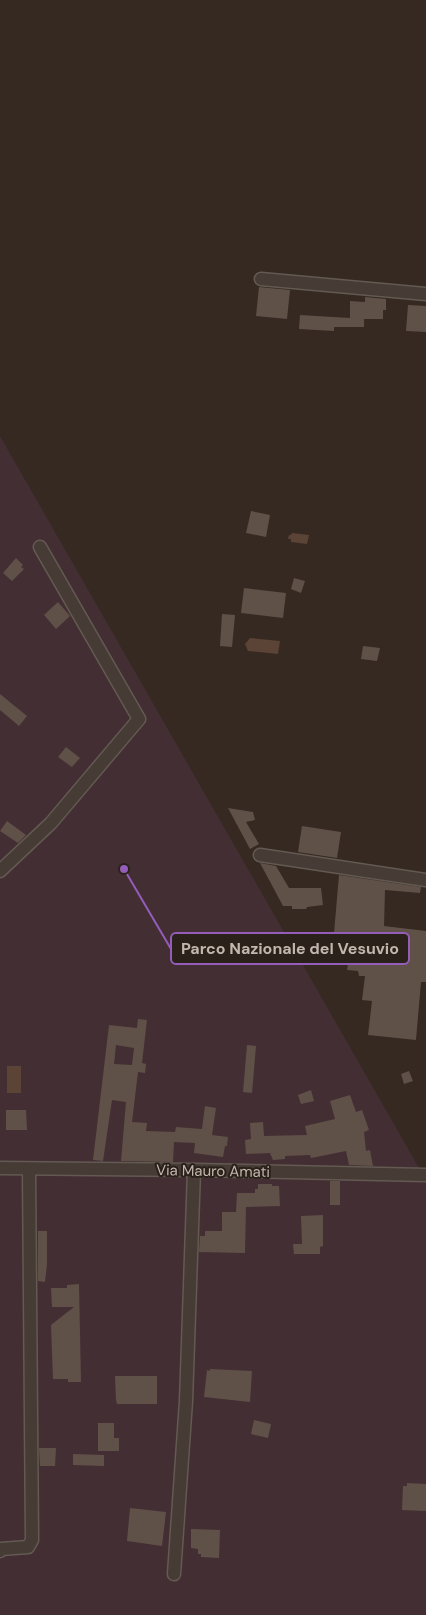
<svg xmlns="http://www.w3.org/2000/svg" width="426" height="1615" font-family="'DM Sans',sans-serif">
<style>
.green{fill:#432e34}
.water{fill:#5b4436}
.building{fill:#5f5148;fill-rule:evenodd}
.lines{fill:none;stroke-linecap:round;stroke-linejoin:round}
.street-casing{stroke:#635a52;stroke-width:15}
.street{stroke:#463b35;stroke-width:12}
.labels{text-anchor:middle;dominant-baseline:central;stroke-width:4;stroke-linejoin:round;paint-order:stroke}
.street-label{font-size:15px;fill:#c2b7af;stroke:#2a211a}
.leader{fill:none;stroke:#945db9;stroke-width:2}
.callout-dot{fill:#945db9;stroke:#2a211a;stroke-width:2}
.callout{fill:#2a211a;stroke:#945db9;stroke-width:2}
.callout-label{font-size:16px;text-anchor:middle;font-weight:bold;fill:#c2b7af}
</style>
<rect width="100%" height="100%" fill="#352922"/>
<!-- green -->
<polygon class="green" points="0,436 426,1180 426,1615 0,1615"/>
<!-- water -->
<g class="water">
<polygon points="292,533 309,535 307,544 291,542 291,539 288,539 289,535 291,535"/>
<polygon points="250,638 280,641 278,654 248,651 245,644"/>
<rect x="7" y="1066" width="14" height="27"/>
</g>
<!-- building -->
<g class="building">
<polygon points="259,287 290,290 287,319 256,316"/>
<polygon points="365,297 386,299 386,310 383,310 383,319 364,319 364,327 334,327 334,331 299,329 300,315 350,318 350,301 365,302"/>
<polygon points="408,305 426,306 426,332 406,331"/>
<polygon points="251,511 270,515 266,537 246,533"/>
<polygon points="16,558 23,565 21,567 24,569 12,581 3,573"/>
<polygon points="294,578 305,581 301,593 291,589"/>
<polygon points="244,588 286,593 283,618 241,613"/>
<polygon points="58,602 70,616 56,629 44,615"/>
<polygon points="222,614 235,615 232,647 220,646"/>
<polygon points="363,646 380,648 377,661 361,659"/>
<polygon points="0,694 27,716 19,726 0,710"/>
<polygon points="66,747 80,758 72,767 58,757"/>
<polygon points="228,808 253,812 255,820 246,822 259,844 250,849"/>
<polygon points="7,821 26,835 18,843 0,831"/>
<polygon points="302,826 341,832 337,858 298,852"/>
<polygon points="260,863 276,866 289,888 321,888 323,905 307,907 306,909 292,909 292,906 283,906"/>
<polygon points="339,875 421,887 420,893 385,890 384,926 426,931 426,982 421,982 416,1040 368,1035 372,1001 362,1000 365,976 359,976 358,971 347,970 349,958 359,959 361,937 334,933"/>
<path d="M 138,1019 L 147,1020 L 142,1063 L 146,1064 L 145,1073 L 138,1072 L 132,1122 L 147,1123 L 146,1131 L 175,1132 L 176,1127 L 202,1129 L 205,1106 L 216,1108 L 212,1135 L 228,1137 L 227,1146 L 225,1146 L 223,1157 L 194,1153 L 195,1143 L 174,1142 L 173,1162 L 121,1161 L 126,1102 L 112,1100 L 103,1161 L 93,1160 L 109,1025 L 137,1028 ZM 116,1045 L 134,1048 L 132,1065 L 114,1064 Z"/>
<polygon points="247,1045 256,1046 252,1093 243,1092"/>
<polygon points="409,1071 413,1081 404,1084 401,1074"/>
<polygon points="311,1090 314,1101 301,1104 298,1095"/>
<polygon points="350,1095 356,1112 362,1110 369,1130 364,1132 366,1151 370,1150 373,1166 349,1165 346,1151 311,1158 310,1155 285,1156 285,1159 273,1160 270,1153 246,1154 245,1140 251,1139 250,1123 263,1122 264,1136 307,1135 305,1126 335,1119 330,1101"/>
<polygon points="6,1110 26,1110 27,1130 6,1130"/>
<rect x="330" y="1181" width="10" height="24"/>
<polygon points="258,1184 272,1184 272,1186 279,1186 280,1206 246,1207 245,1253 199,1252 200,1236 205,1236 205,1231 222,1231 222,1212 236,1212 237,1193 255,1193 255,1189 258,1189"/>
<polygon points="323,1215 323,1246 320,1247 320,1254 294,1254 293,1244 302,1244 301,1216"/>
<polygon points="38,1231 47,1231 47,1264 45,1282 38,1281"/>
<polygon points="79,1284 81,1382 68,1382 68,1379 53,1379 51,1325 74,1307 52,1307 51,1288 67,1288 67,1285"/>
<polygon points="210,1369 252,1371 250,1402 204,1397 207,1370 210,1371"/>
<polygon points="115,1376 157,1376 157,1404 117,1404 116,1400"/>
<polygon points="254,1420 271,1424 268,1438 251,1434"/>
<polygon points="98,1423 114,1423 114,1438 119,1438 119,1451 98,1451"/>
<polygon points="39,1448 56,1448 55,1466 40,1466"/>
<polygon points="73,1454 104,1455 104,1466 73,1465"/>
<polygon points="407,1483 426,1484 426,1511 402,1510 403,1486 407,1486"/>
<polygon points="130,1508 166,1512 162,1546 127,1541"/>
<polygon points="191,1529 220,1530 219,1558 201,1557 201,1554 198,1554 198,1549 191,1548"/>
</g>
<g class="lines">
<!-- street casing -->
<g class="street-casing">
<g id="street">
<polyline points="261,279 426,294"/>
<polyline points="260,855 426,880"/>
<polyline points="0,871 51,823 139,719 40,547"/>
<polyline points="0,1168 194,1170 426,1175"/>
<polyline points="0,1551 1,1549 28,1547 32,1540 29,1169"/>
<polyline points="174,1574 186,1401 194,1170"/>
</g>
</g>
<!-- street -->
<use href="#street" class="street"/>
</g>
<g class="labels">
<!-- street labels -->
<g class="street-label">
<text transform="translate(213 1171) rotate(1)">Via Mauro Amati</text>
</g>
</g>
<!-- callouts -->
<path class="leader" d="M124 869L171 949"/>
<circle class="callout-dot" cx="124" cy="869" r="5"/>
<rect class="callout" x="171" y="933" width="238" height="31" rx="5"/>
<g class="callout-label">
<text x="290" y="954">Parco Nazionale del Vesuvio</text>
</g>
</svg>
